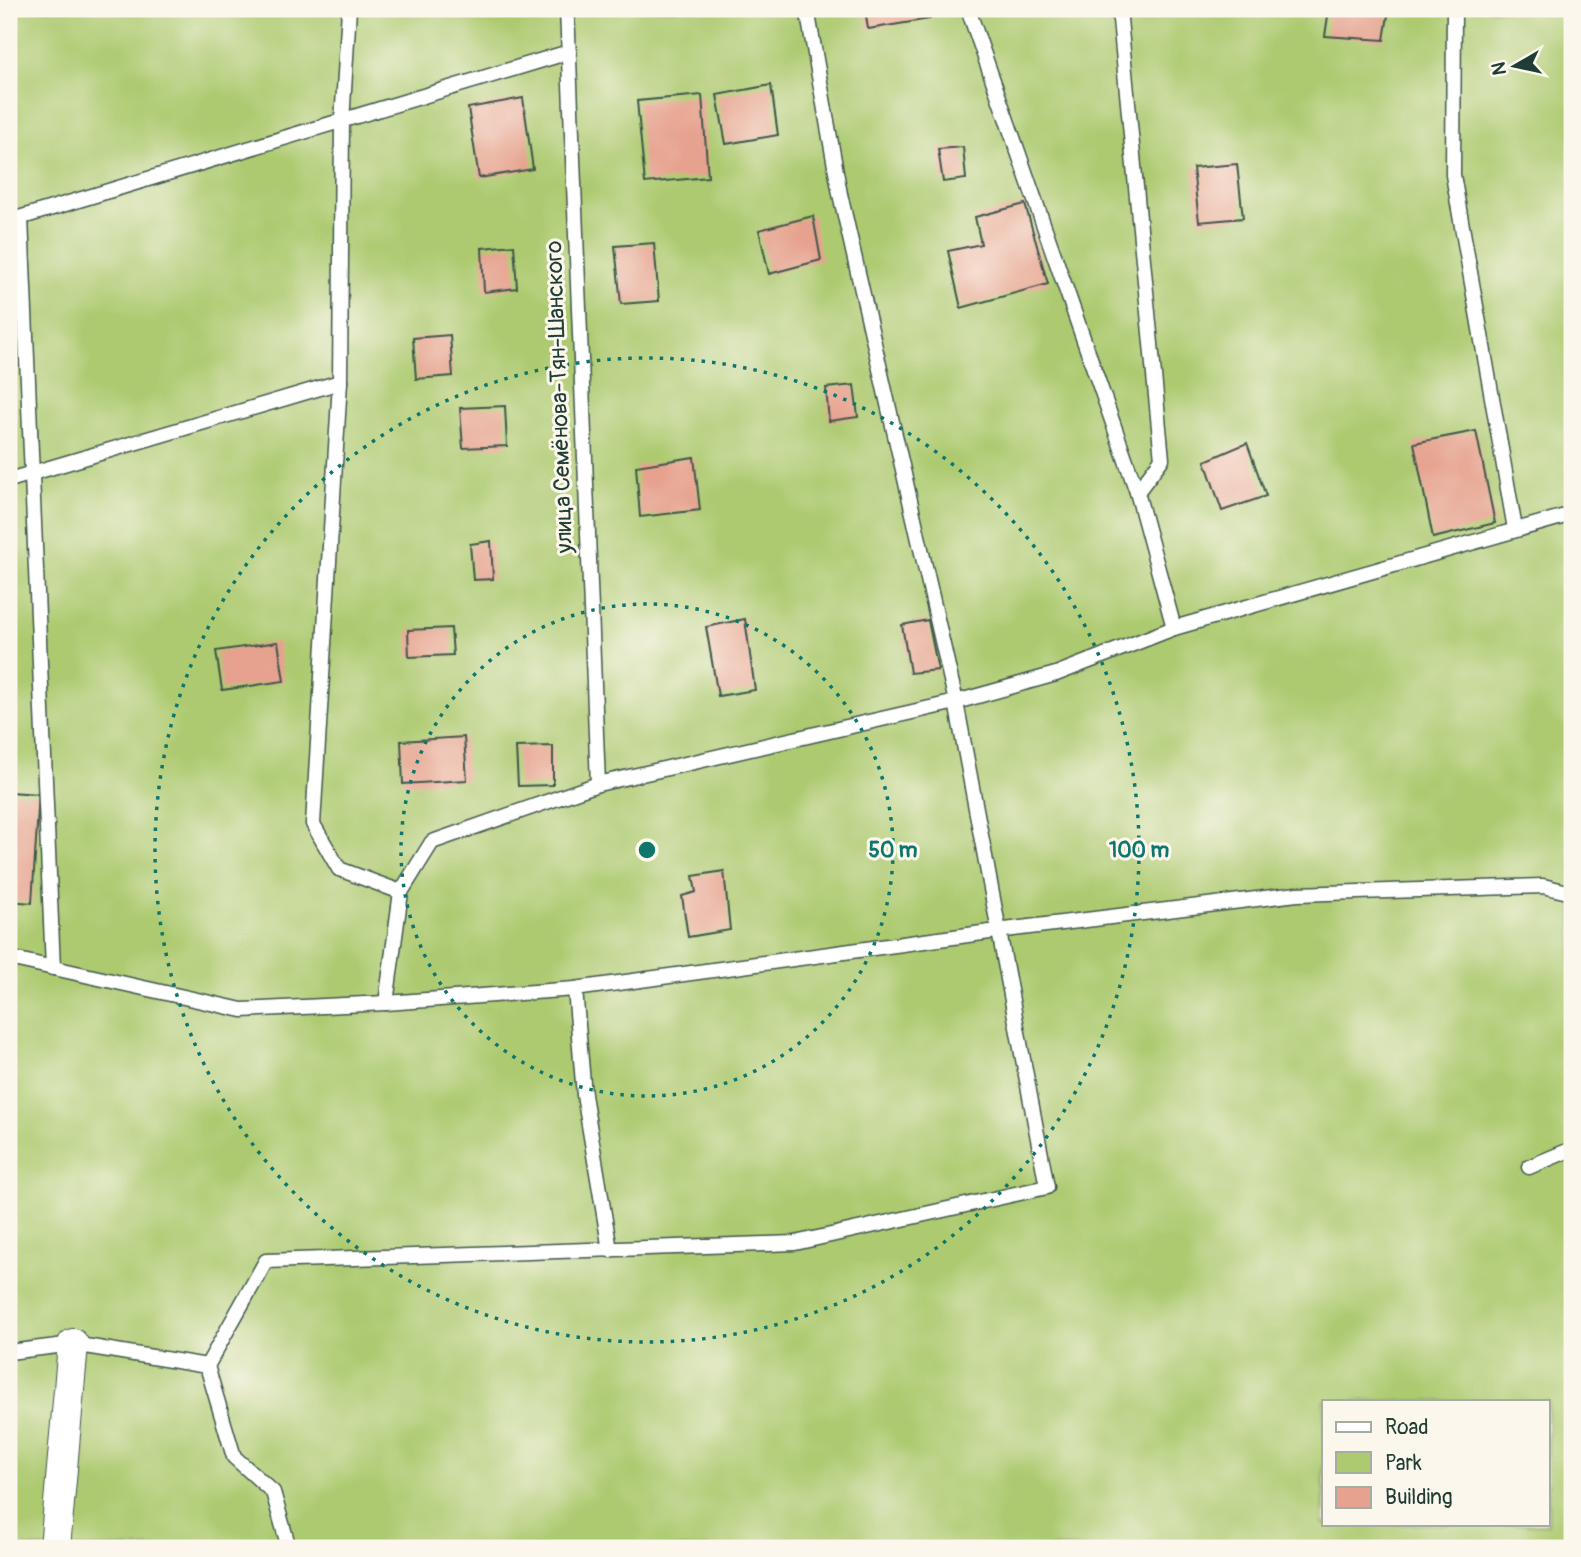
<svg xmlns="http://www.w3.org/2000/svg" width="1581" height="1557" font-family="Pangolin,sans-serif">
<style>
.green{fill:#adca71;stroke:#668452;stroke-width:2;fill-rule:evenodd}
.building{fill:#e6a28e}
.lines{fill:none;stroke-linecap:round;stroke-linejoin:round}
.lane-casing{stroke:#3f564b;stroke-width:17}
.street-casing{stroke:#3f564b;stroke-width:32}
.lane{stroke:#fff;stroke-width:14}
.street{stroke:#fff;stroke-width:30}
.ring{fill:none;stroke:#0f766e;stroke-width:3.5;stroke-dasharray:3.5 7}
.labels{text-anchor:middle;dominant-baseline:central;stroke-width:6;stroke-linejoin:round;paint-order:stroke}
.street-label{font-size:23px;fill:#1f3d34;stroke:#fbf7ec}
.centre{fill:#0f766e;stroke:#fbf7ec;stroke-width:3.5}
.ring-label{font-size:21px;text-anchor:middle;font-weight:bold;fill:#0f766e;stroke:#fbf7ec;stroke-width:6;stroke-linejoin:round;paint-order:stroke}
</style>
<rect width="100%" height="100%" fill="#fbf7ec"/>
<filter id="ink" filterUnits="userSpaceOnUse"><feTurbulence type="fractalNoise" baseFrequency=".0143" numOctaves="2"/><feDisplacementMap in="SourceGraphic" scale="14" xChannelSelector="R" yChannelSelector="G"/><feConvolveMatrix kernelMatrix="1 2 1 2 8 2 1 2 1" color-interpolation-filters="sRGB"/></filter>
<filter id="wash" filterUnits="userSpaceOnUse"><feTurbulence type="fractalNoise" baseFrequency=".00686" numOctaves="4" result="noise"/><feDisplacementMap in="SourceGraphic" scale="28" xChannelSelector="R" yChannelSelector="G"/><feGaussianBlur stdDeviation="1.57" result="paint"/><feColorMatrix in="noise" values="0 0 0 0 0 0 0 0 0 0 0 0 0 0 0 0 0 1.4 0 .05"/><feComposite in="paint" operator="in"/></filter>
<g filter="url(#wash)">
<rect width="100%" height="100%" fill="#f4e4cb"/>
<!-- green -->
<path class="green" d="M 9,9 L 1572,9 L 1572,1548 L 9,1548 ZM 1324,1401 L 1548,1401 L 1548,1524 L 1324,1524 Z"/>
<g id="blocks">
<!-- building -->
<g class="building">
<polygon points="865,9 929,9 930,19 868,29"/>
<polygon points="1329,9 1389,9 1384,40 1325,36"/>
<polygon points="771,85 778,135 726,144 717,95"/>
<polygon points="702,95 708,177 645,183 637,101"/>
<polygon points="523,98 533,169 479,178 468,108"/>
<polygon points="963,147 966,179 943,182 938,149"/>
<polygon points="1237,164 1243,218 1199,222 1193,168"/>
<polygon points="1025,204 1048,284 961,308 948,251 981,244 975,217"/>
<polygon points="813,216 821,260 769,274 759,230"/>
<polygon points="654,243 659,301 621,304 615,246"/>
<polygon points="514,245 517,288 484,292 482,248"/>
<polygon points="450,335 453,376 416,379 413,338"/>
<polygon points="854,385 858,417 829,421 826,388"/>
<polygon points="505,406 507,446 463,448 460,408"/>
<polygon points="1476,431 1495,523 1433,538 1414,443"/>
<polygon points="1247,443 1266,496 1222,511 1205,461"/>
<polygon points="694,457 700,510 640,517 636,466"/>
<polygon points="491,541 493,579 473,580 470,544"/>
<polygon points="745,619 755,690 718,696 706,627"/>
<polygon points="928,620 938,670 910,673 902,625"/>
<polygon points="451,628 453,655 409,657 408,630"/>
<polygon points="278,642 284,681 222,690 216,651"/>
<polygon points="464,737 467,780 403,784 401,741"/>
<polygon points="553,746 553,785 518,786 516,747"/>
<polygon points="9,792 39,794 32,903 9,901"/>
<polygon points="724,871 730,930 688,937 682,896 696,892 693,876"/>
</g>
</g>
</g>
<g filter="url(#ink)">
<use href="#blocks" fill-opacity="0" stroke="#3f564b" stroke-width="2"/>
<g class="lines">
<!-- lane casing -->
<g class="lane-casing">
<g id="lane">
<polyline points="349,9 342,122 340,382 313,824 339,869 401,892"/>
<polyline points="567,9 598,784"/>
<polyline points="968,9 1137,492 1174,628"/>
<polyline points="1119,9 1162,459 1137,492"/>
<polyline points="1454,9 1453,175 1515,529"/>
<polyline points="21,218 53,968"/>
<polyline points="9,221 569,52"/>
<polyline points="9,480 340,382"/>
<polyline points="9,958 242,1010 386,1003 575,989 997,931 1297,894 1543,886 1572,893"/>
<polyline points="575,989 584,1095 610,1250"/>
<polyline points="386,1003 401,892 432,842 598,784 956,702 1056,674 1174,628 1572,514"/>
<polyline points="1529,1167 1572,1149"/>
<polyline points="9,1352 73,1344 207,1366 234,1457 273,1492 289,1548"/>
<polyline points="207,1366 266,1261 795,1243 1047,1187 956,702 840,194 807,9"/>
</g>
</g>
<!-- street casing -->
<g class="street-casing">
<polyline id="street" points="55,1548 73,1344"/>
</g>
<!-- lane -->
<use href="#lane" class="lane"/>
<!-- street -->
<use href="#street" class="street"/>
</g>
</g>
<!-- distance rings -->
<g class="ring">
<circle cx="647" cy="850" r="246"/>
<circle cx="647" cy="850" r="492"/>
</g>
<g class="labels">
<!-- street labels -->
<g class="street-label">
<text transform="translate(559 397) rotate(-92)">улица Семёнова-Тян-Шанского</text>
</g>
</g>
<circle cx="647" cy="850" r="10" class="centre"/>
<g class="ring-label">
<text x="893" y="857">50 m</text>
<text x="1139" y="857">100 m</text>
</g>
<!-- margin -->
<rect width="1581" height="1557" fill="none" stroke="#fbf7ec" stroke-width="35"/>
<!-- legend -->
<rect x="1322" y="1400" width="228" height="126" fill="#fbf7ec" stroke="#a3ada2" stroke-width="2"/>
<rect x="1336" y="1422" width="35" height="10" fill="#ffffff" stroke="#a3ada2" stroke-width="2"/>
<text x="1385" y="1434" font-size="21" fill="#1f3d34">Road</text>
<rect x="1336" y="1452" width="35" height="21" fill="#adca71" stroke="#a3ada2" stroke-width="2"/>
<text x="1385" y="1470" font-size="21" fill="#1f3d34">Park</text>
<rect x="1336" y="1487" width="35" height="21" fill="#e6a28e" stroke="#a3ada2" stroke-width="2"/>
<text x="1385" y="1504" font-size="21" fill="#1f3d34">Building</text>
<!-- north arrow -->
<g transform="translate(1515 66) rotate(261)" stroke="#fbf7ec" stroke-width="5" paint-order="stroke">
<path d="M0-5L12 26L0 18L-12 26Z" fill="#1f3d34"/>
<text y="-10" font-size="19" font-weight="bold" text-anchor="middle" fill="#1f3d34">N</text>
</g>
</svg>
